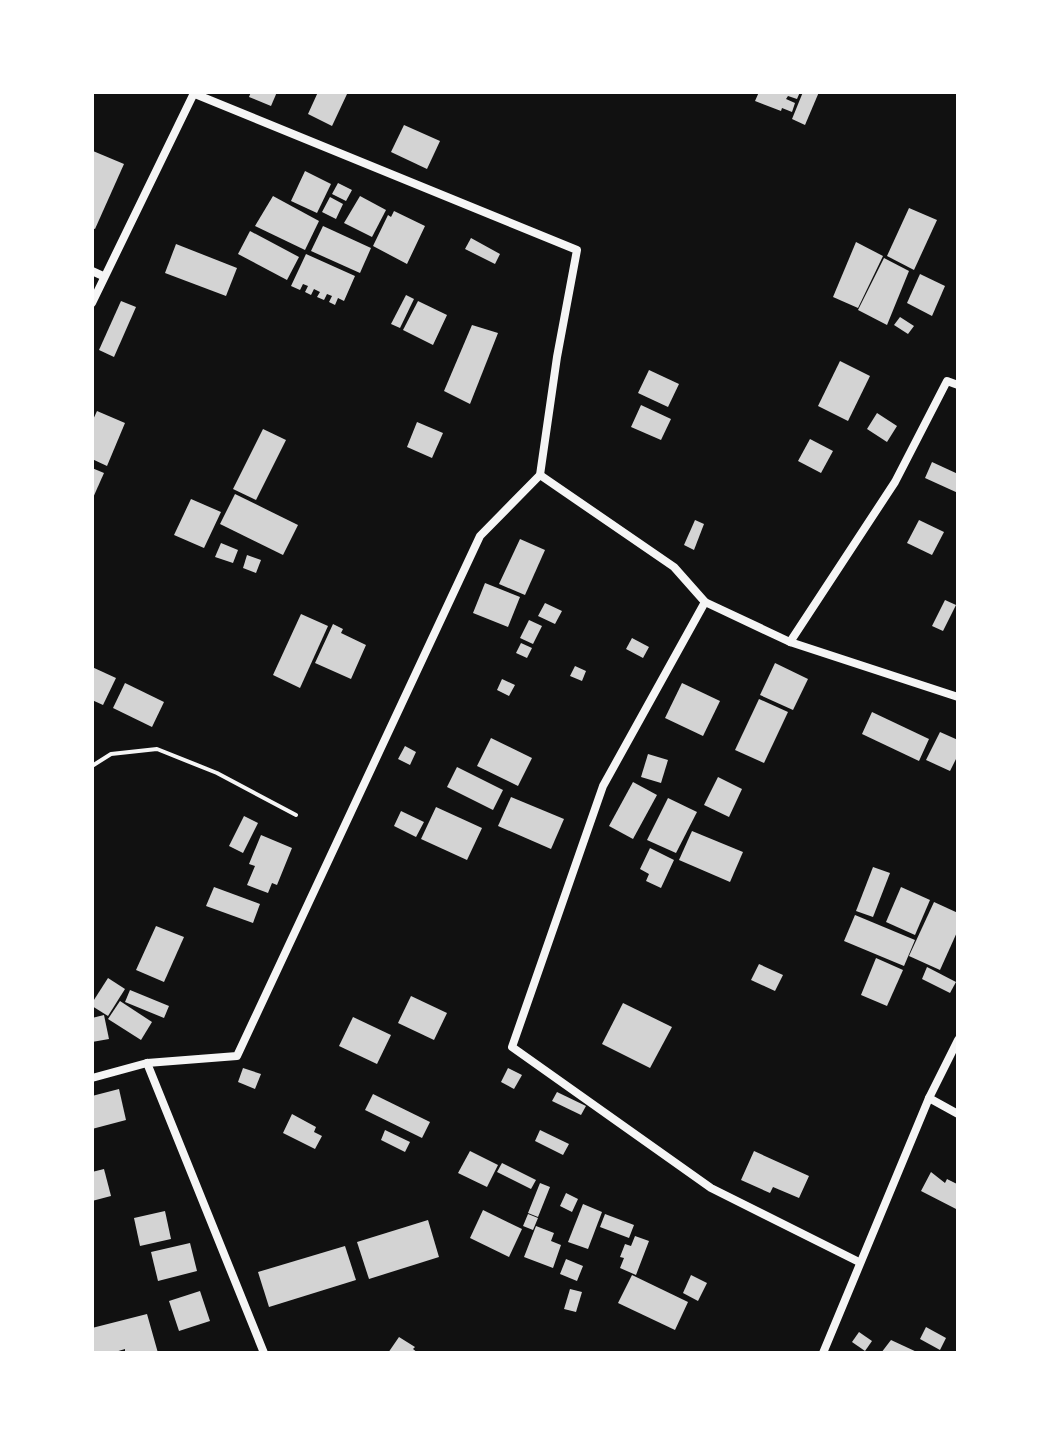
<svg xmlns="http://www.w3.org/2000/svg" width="1050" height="1445" font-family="Lora,serif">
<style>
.building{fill:#d3d3d3}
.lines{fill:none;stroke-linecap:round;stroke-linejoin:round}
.path{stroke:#f5f5f5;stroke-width:4}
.minor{stroke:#f5f5f5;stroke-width:8}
</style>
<rect width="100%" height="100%" fill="#111"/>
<!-- building -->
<g class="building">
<polygon points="251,92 277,92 271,106 249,97"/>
<polygon points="318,92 347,94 332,126 308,114"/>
<polygon points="759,92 800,92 797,99 788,96 786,99 795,103 792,112 782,108 781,111 755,101"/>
<polygon points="803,92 819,92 805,125 792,119"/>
<polygon points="404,125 440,141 427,169 391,152"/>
<polygon points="93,151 124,164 95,229 92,228"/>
<polygon points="305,171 331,184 317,213 291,201"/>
<polygon points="338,183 352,190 346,201 332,194"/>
<polygon points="273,196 319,221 305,250 255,226"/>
<polygon points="360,196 386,210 372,237 344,223"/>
<polygon points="330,197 343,204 336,219 322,212"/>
<polygon points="909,208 937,220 914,270 887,256"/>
<polygon points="394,211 425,226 407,264 373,246 388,215 391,217"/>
<polygon points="323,226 371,248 360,273 311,251"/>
<polygon points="250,231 299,257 287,280 238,254"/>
<polygon points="471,238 500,254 495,264 465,249"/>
<polygon points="856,242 883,256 858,308 833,297"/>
<polygon points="176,244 237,268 226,296 165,273"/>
<polygon points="306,254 355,276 344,301 338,298 335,305 329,302 332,296 327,294 324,300 317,297 320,292 314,289 311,295 305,292 308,286 303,284 300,290 291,286"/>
<polygon points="884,258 909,271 887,325 858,310"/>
<polygon points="920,274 945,286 932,316 907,303"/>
<polygon points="406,295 414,299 400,328 391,324"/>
<polygon points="121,301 136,307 114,357 99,350"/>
<polygon points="418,301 447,315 433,345 403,330"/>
<polygon points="900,317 914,326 908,334 894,325"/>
<polygon points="472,325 498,333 470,404 444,391"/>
<polygon points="840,361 870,376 848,421 818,406"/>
<polygon points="649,370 679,384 668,407 638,393"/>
<polygon points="641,405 671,419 661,440 631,427"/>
<polygon points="97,411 125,423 107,466 92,459 92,422"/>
<polygon points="877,413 897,426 887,442 867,429"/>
<polygon points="417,422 443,433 432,458 407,447"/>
<polygon points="263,429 286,440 256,500 233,489"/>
<polygon points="810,439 833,451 821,473 798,461"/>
<polygon points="932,462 958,474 958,493 925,478"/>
<polygon points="92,468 104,473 92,500"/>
<polygon points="235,494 298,525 283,555 220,524"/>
<polygon points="191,499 221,512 204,548 174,535"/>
<polygon points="695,520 704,524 694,550 684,545"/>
<polygon points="919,520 944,532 932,555 907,543"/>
<polygon points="520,539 545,550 525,595 499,584"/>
<polygon points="221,543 238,550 233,563 215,557"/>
<polygon points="247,555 261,560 256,573 243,568"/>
<polygon points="485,583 520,597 508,627 473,613"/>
<polygon points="945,600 956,605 943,631 932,626"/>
<polygon points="545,603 562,611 555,624 538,616"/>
<polygon points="301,614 328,626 300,688 273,675"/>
<polygon points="529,620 542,626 533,644 520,638"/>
<polygon points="333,624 343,629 341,633 366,645 351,679 315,663"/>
<polygon points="632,638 649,647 643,658 626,649"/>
<polygon points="521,643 532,648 527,658 516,653"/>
<polygon points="775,663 808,679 793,710 760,695"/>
<polygon points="575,666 586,671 582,681 570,676"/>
<polygon points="92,667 116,678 103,705 92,700"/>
<polygon points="502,679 515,685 509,696 497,690"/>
<polygon points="125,683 164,702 152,727 113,708"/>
<polygon points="682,683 720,701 703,736 665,718"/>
<polygon points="759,699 788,712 764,763 735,750"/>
<polygon points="872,712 929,739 919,761 862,734"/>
<polygon points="940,732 958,740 958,755 950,771 926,760"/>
<polygon points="491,738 532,758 518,786 477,766"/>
<polygon points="405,746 416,752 410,765 398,759"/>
<polygon points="648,754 668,760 661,783 641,777"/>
<polygon points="457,767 503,790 493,810 447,787"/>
<polygon points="718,777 742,789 729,817 704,805"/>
<polygon points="633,782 657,795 633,839 609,826"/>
<polygon points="511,797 564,819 551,849 498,826"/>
<polygon points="668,798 697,812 676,853 647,840"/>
<polygon points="436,807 482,828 467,860 421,839"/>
<polygon points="401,811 424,822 416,837 394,826"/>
<polygon points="244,816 258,823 243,853 229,846"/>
<polygon points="692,831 743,852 730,882 679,860"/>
<polygon points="261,835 292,848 277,885 272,883 268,893 247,885 255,866 249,864"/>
<polygon points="650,848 674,860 661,888 646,881 649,874 640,869"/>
<polygon points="873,867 890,873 873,917 856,911"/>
<polygon points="214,887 260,904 253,923 206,906"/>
<polygon points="901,887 930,900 915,935 886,922"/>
<polygon points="934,902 958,913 958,930 940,970 909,956"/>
<polygon points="855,915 915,940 904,966 844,941"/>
<polygon points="156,926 184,937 164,982 136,970"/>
<polygon points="876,958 903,970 887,1006 861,995"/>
<polygon points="759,964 783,975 775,991 751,980"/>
<polygon points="927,967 956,982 950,993 922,979"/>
<polygon points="108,978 125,989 108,1016 92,1006 92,1003"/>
<polygon points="130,990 169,1006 164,1018 125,1002"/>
<polygon points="411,996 447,1013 434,1040 398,1023"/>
<polygon points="120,1001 152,1022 141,1040 108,1019"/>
<polygon points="623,1003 672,1027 650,1068 602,1044"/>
<polygon points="104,1015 109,1039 92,1042 92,1018"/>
<polygon points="353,1017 391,1035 377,1064 339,1046"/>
<polygon points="243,1068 261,1074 255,1089 238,1082"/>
<polygon points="508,1068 522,1075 514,1089 501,1082"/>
<polygon points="119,1089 126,1120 92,1129 92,1096"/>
<polygon points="557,1092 586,1106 581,1115 552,1101"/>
<polygon points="373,1094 430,1122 422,1138 365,1110"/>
<polygon points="292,1114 316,1127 314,1132 322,1136 315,1149 283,1133"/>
<polygon points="385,1130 410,1142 405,1152 381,1140"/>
<polygon points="540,1130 569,1144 563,1155 535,1141"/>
<polygon points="470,1151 498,1165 487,1187 458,1173"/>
<polygon points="754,1151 809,1176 799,1198 773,1187 770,1193 741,1180"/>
<polygon points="502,1163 536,1180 531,1189 497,1172"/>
<polygon points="104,1169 111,1196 92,1201 92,1172"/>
<polygon points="931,1172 945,1183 947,1179 957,1184 958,1210 921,1191"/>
<polygon points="540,1183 550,1187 538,1217 528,1213"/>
<polygon points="566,1193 578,1199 572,1212 560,1206"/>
<polygon points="583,1204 602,1212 588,1249 568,1242"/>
<polygon points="483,1210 522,1229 509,1257 470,1238"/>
<polygon points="165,1211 171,1239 140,1246 134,1218"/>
<polygon points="528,1214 538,1218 533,1230 523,1226"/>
<polygon points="605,1214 634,1225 629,1238 600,1227"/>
<polygon points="428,1220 439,1257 369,1279 357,1242"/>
<polygon points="536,1226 554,1233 551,1241 561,1245 553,1268 524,1257"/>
<polygon points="635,1236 649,1241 636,1275 620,1268 624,1258 620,1257 625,1244 631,1246"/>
<polygon points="190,1243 197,1271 158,1281 151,1252"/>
<polygon points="345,1246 356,1280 269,1307 258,1272"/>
<polygon points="566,1259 583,1266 577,1281 560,1274"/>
<polygon points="632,1275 688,1302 675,1330 618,1303"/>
<polygon points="691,1275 707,1283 698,1301 683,1293"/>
<polygon points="570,1289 582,1292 576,1312 564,1309"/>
<polygon points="200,1291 210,1321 179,1331 169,1301"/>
<polygon points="147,1314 158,1353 125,1353 125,1349 112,1353 94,1353 92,1328"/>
<polygon points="926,1327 946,1338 940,1350 920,1339"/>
<polygon points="859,1332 872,1341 865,1351 852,1342"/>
<polygon points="399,1337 415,1347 413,1349 418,1353 388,1353"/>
<polygon points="891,1340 919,1353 881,1353"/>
</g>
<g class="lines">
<!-- path -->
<polyline class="path" points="92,766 111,754 157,749 217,773 296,815"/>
<!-- minor -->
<g class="minor">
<polyline points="92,271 103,276"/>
<polyline points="92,303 194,93"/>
<polyline points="540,475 674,567 705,602 790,642 958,697"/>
<polyline points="705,602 603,786 512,1047 711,1188 859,1262"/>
<polyline points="790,642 895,482 947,381 958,385"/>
<polyline points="147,1063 264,1353"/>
<polyline points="92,1078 147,1063 237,1056 480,536 540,475 557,357 577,250 195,94 196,92"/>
<polyline points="929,1098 958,1114"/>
<polyline points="823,1353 929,1098 958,1040"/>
</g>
</g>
<!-- border -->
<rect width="1050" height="1445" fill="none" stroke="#ffffff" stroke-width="188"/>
</svg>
